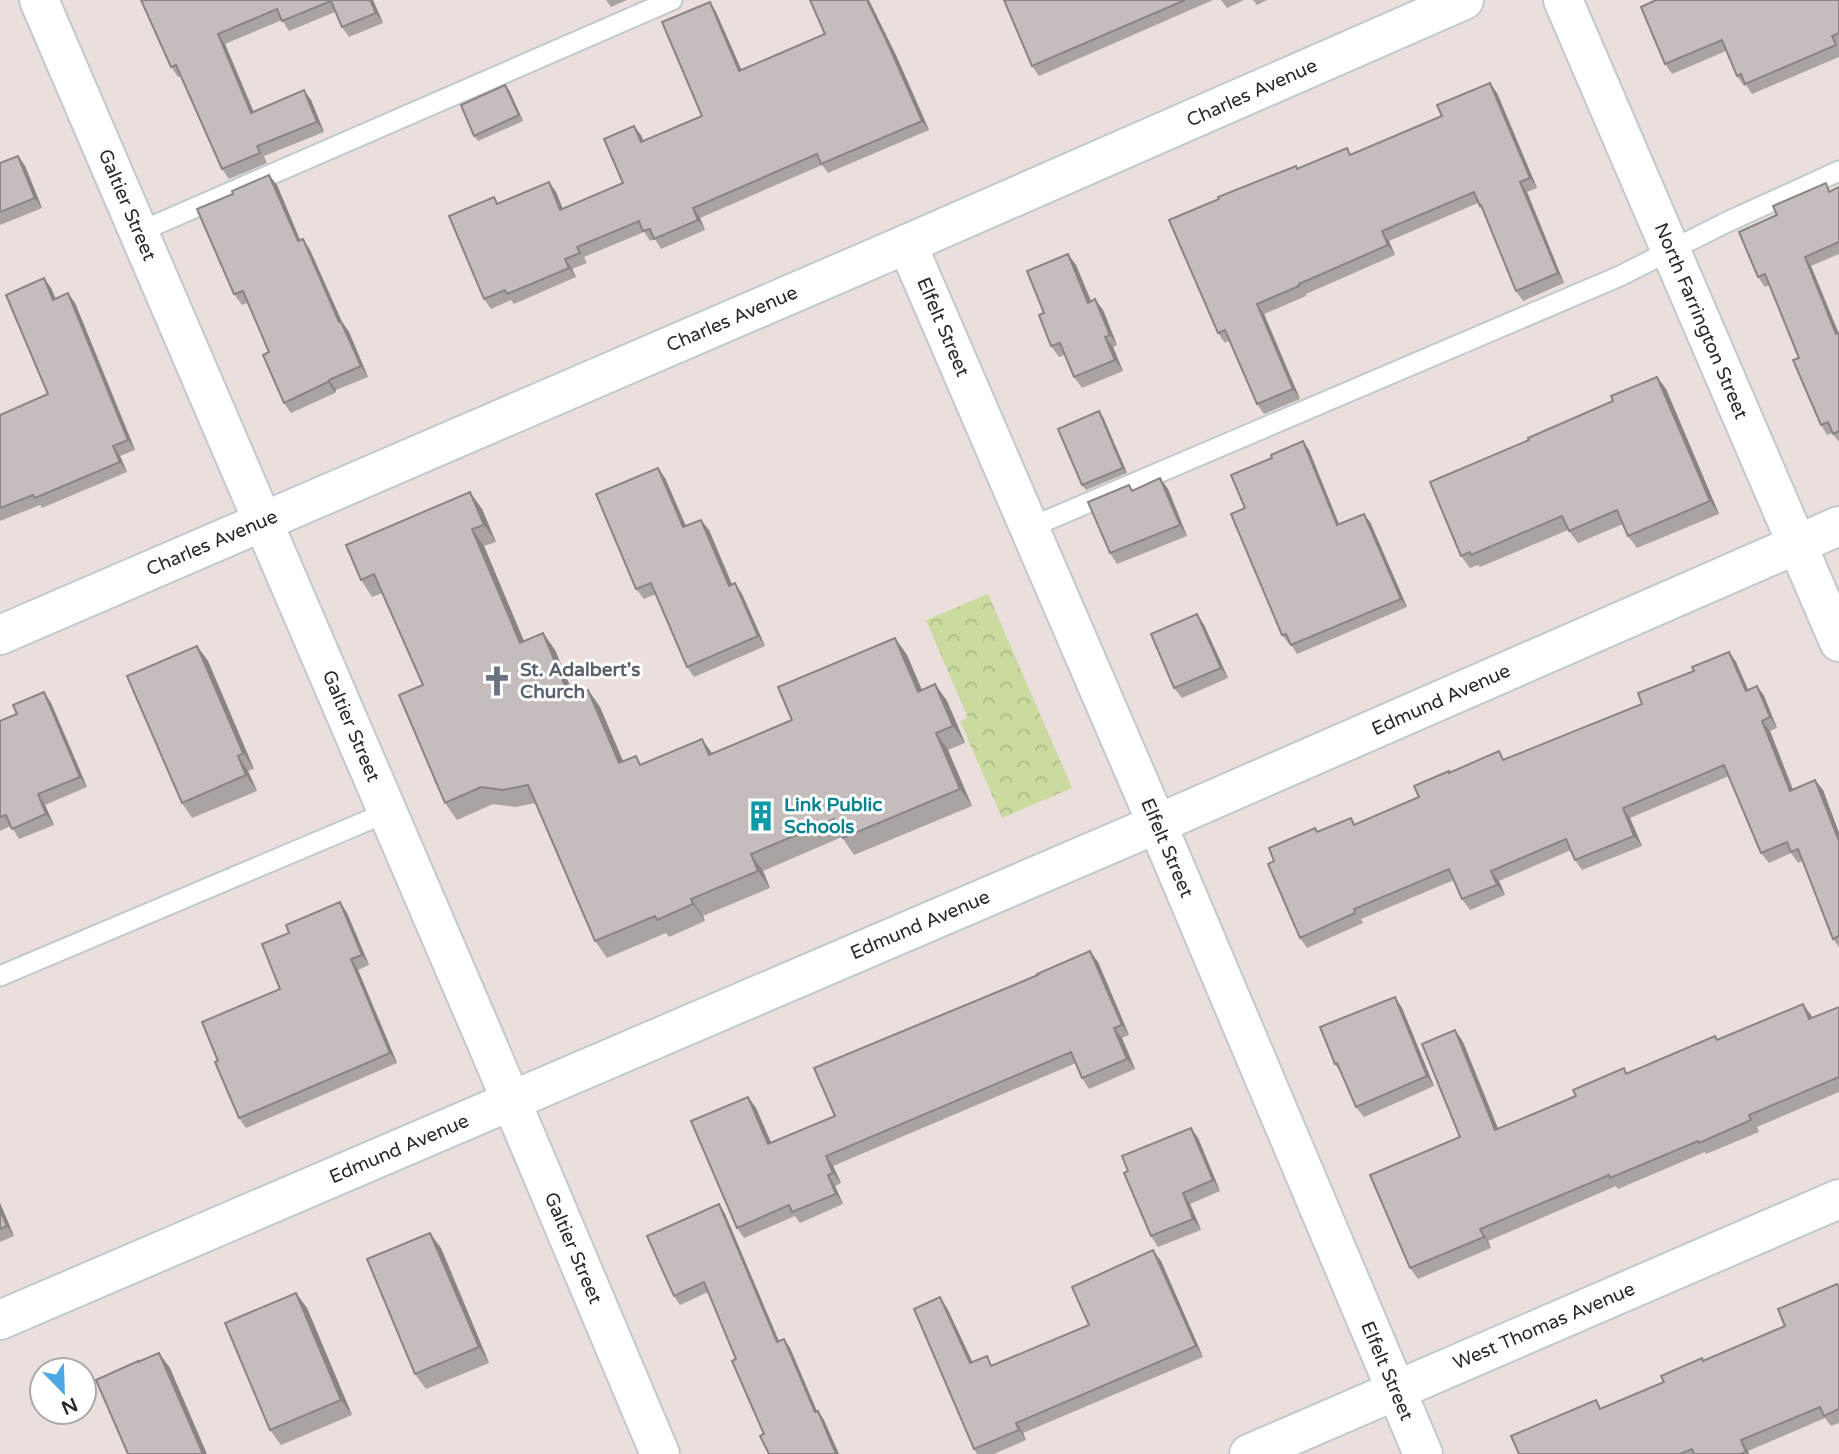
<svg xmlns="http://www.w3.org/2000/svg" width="1839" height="1454" font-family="'Varela Round',sans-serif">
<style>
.forest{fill:url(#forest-crowns)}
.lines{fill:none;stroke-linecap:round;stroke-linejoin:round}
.service-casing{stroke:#c1c8ce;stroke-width:23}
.minor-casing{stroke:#c1c8ce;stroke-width:42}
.tertiary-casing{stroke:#c1c8ce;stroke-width:42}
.service{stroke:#fff;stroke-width:19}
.minor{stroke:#fff;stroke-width:38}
.tertiary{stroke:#fff;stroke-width:38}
.wall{fill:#a9a3a2}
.shaded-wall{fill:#8a8484}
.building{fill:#c5bdbc;stroke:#8a8484;stroke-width:2}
.labels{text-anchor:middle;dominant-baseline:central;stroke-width:6;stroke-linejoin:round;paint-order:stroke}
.street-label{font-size:19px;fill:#292929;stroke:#fff}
.worship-label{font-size:19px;font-weight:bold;fill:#5b616d;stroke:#fff;text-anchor:start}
.culture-label{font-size:19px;font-weight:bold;fill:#0d838f;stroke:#fff;text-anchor:start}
</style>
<defs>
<pattern id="forest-crowns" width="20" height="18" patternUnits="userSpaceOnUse" patternTransform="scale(1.75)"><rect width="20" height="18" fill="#cbda9f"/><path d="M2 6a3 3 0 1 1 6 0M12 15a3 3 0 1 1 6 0" fill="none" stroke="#aebb89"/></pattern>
</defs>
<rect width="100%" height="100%" fill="#eadfdd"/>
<!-- forest -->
<polygon class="forest" points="988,594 1072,788 1002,818 960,721 968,718 926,620"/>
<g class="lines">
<!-- service casing -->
<g class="service-casing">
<g id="service">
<polyline points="139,232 672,0"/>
<polyline points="1029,528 1620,276 1725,223 1839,171"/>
<polyline points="0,976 388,812"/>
</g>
</g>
<!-- minor casing -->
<g class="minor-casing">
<g id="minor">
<polyline points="39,0 488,1046 660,1454"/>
<polyline points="1563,0 1839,642"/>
<polyline points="907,244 1157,824 1423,1454"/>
<polyline points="0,635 907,244 1464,0"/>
<polyline points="0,1320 1157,824 1839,526"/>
</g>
</g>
<!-- tertiary casing -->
<g class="tertiary-casing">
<polyline id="tertiary" points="1249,1454 1839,1199"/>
</g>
<!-- service -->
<use href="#service" class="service"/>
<!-- minor -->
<use href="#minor" class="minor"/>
<!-- tertiary -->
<use href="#tertiary" class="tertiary"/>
</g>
<!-- wall -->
<g class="wall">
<polygon points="141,0 373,0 383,23 349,37 342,27 335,12 289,31 282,20 225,44 254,112 311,100 324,132 264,156 267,163 229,179 222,169 181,76 178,77 171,67"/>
<polygon points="606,0 627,0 611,7"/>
<polygon points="1004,0 1213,0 1039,76 1032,66"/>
<polygon points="1221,0 1244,0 1227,8"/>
<polygon points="1253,0 1267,0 1257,5"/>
<polygon points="1839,0 1839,57 1752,94 1746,85 1744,86 1737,76 1726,51 1672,74 1665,64 1641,7"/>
<polygon points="716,12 741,70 895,53 929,130 828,173 822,165 700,218 705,230 661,249 655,239 650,241 644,232 584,257 587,263 572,269 576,277 514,304 511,300 491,309 484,299 499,204 556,192 563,209 623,183 641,135 643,141 702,116"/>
<polygon points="509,90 523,121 478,141 474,136"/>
<polygon points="1497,93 1537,188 1527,192 1564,283 1523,301 1516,291 1484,212 1478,203 1389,241 1395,255 1306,294 1306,296 1264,314 1300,399 1264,414 1257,404 1230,340 1225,343 1218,333 1298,169 1352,154"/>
<polygon points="18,156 25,166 42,208 0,225 0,163"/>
<polygon points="277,185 300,240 303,239 310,250 342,322 349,332 368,377 336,390 335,393 291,413 284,403 269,352 247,303 242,305 234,294"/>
<polygon points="1839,187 1839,254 1811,266 1839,333 1839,442 1832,433 1827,435 1821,425 1799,358 1769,285 1765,287 1758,277 1831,191"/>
<polygon points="1076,265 1091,301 1103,310 1117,345 1113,347 1123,371 1082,388 1074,377 1065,355 1059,357 1051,346 1044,313"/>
<polygon points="44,278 51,288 56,299 75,303 135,450 120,456 127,472 42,508 40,505 0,521 0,415 48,394"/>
<polygon points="1657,377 1666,389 1719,514 1637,548 1628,536 1623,524 1578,543 1568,530 1480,567 1478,565 1470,568 1461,556 1529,440 1613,401"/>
<polygon points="1103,417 1127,473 1086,490 1082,485"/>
<polygon points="1309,450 1339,525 1370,522 1407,607 1297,654 1290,643 1289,644 1282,635 1245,508"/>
<polygon points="658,468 665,478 686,526 709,530 732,585 735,583 742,594 765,646 694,677 687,667 656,594 644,599 636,589"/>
<polygon points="1160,478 1168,489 1187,536 1117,564 1110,553 1129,485 1133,490"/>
<polygon points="482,509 496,542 484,546 524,642 543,633 555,650 574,696 588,690 600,707 623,761 642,764 712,754 792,720 895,638 907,655 922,690 935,684 947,701 965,743 948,750 972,806 854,855 842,837 763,871 770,888 703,916 705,921 669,937 666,933 607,958 595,941 536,803 515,807 493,804 457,820 445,803 423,685 382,593 372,597 361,580"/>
<polygon points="1197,614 1204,625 1228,678 1182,698 1174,688"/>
<polygon points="197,646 208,661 254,769 248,771 257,791 192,818 182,803"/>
<polygon points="1729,652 1736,662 1748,690 1757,686 1764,696 1777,728 1770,731 1793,789 1815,780 1823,790 1839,833 1839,947 1833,939 1802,861 1798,863 1791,853 1769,863 1761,853 1729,776 1630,818 1642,846 1582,870 1575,860 1571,850 1499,881 1505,895 1470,910 1462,899 1454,880 1361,919 1363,923 1307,948 1300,938 1274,861 1318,832 1355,824 1505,760 1642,704 1694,671"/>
<polygon points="44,692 51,703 87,787 45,805 54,825 19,839 11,826 0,831 0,721 17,714"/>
<polygon points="340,902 347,913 369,965 358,970 397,1063 246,1128 239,1118 218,1061 280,989 289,933"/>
<polygon points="1098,962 1129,1035 1122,1038 1135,1069 1089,1089 1082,1078 1076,1063 833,1166 841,1183 835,1186 843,1204 800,1223 795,1216 744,1238 737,1228 748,1097 756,1108 771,1143 835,1116"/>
<polygon points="1395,997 1402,1008 1434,1086 1364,1117 1356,1107 1342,1074 1335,1064"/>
<polygon points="1839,1007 1839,1092 1757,1127 1759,1132 1706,1154 1705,1152 1618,1189 1616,1186 1488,1241 1491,1248 1418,1279 1410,1268 1460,1137 1455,1030 1463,1042 1498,1129 1627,1073 1718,1040 1811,1015 1812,1018"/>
<polygon points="1191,1128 1198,1138 1220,1191 1190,1204 1201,1230 1158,1247 1151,1236 1128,1171"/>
<polygon points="0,1203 14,1236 0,1242"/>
<polygon points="719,1204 725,1214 779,1341 790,1348 817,1411 824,1420 764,1434 736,1359 708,1292 680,1305 674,1296"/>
<polygon points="441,1248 489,1363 426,1389 415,1374"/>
<polygon points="1161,1261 1203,1357 1023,1433 1026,1440 994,1454 977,1454 974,1449 947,1308 973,1363 993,1365 1089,1325"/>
<polygon points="1837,1284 1839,1286 1839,1423 1831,1426 1825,1418 1748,1451 1749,1454 1519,1454 1602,1408 1664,1382 1704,1361 1785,1326"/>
<polygon points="307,1308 352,1415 281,1445 270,1430"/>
</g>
<!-- shaded-wall -->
<g class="shaded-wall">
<polygon points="370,0 373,0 383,23 376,13"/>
<polygon points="867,0 869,0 895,53 929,130 922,121"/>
<polygon points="710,2 716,12 746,80 739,71"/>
<polygon points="218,34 225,44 258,123 251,113"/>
<polygon points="1490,83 1497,93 1537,188 1530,178"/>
<polygon points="505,85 509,90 523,121 519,115"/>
<polygon points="304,90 311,100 324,132 317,122"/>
<polygon points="634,126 641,135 648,151 641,142"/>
<polygon points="18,156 25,166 42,208 35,198"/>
<polygon points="269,175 277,185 305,252 298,241"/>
<polygon points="549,182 556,192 567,220 560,210"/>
<polygon points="1520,182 1527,192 1564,283 1558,273"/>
<polygon points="693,208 700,218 705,230 698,220"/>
<polygon points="1382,231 1389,241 1395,255 1388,245"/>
<polygon points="303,239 310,250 342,322 349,332 368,377 361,366 339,322"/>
<polygon points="1068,254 1076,265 1096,313 1088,303"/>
<polygon points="1805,257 1811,266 1839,335 1836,334"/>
<polygon points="565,259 572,269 576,277 569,268"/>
<polygon points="44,278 51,288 60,310 53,300"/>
<polygon points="68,293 75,303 135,450 128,440"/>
<polygon points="1095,299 1103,310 1117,345 1110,335"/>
<polygon points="1257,304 1264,314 1300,399 1293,389"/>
<polygon points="1105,337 1113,347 1123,371 1115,360"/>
<polygon points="1657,377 1666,389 1719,514 1710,501"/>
<polygon points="329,380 336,390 335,393 328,382"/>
<polygon points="1099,411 1103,417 1127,473 1123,468"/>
<polygon points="1303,441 1309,450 1343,534 1337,525"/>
<polygon points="113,446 120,456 127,472 120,462"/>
<polygon points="658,468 665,478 691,538 683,527"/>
<polygon points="1160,478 1168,489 1187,536 1180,525"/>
<polygon points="470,492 482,509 496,542 484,525"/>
<polygon points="1364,514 1370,522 1407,607 1401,599"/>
<polygon points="701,520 709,530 737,596 729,586"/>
<polygon points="472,529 484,546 532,660 520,643"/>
<polygon points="735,583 742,594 765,646 758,636"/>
<polygon points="1197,614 1204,625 1228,678 1221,668"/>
<polygon points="543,633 555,650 582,715 570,698"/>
<polygon points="895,638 907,655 930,709 918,692"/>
<polygon points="197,646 208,661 254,769 243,753"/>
<polygon points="1729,652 1736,662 1753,701 1746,691"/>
<polygon points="935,684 947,701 965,743 953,726"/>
<polygon points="1757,686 1764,696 1777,728 1770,717"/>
<polygon points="588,690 600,707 631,780 619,763"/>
<polygon points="44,692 51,703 87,787 80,777"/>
<polygon points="1762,721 1770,731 1797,801 1790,791"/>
<polygon points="936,733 948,750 972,806 960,789"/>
<polygon points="702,739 714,756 709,755"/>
<polygon points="238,756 248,771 257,791 246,775"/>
<polygon points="1815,780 1823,790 1839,833 1839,841"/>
<polygon points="38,794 45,805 54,825 46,814"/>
<polygon points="1623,808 1630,818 1642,846 1634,836"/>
<polygon points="751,854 763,871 770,888 758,871"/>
<polygon points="1491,871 1499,881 1505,895 1497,885"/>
<polygon points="691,899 703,916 705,921 693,904"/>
<polygon points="340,902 347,913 369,965 362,955"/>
<polygon points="1090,951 1098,962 1129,1035 1122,1025"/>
<polygon points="351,959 358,970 397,1063 390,1053"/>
<polygon points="1395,997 1402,1008 1434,1086 1427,1076"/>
<polygon points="1803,1004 1811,1015 1817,1031 1809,1019"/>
<polygon points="1114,1028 1122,1038 1135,1069 1127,1059"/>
<polygon points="1455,1030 1463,1042 1503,1141 1495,1130"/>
<polygon points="748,1097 756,1108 776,1154 768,1144"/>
<polygon points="1191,1128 1198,1138 1220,1191 1213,1180"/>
<polygon points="826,1156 833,1166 841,1183 833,1173"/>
<polygon points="828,1175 835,1186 843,1204 836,1194"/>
<polygon points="1183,1193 1190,1204 1201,1230 1193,1219"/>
<polygon points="0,1203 14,1236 7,1226 0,1210"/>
<polygon points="719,1204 725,1214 783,1351 777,1342"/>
<polygon points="1480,1229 1488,1241 1491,1248 1484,1237"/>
<polygon points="430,1233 441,1248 489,1363 479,1347"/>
<polygon points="1153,1250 1161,1261 1203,1357 1196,1346"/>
<polygon points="296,1293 307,1308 352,1415 341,1400"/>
<polygon points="940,1297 947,1308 978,1374 970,1363"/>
<polygon points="784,1339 790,1348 821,1421 815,1412"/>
<polygon points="159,1353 170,1368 207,1454 203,1454"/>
<polygon points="818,1411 824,1420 839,1454 836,1454"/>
<polygon points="1016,1423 1023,1433 1026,1440 1019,1430"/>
<polygon points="1741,1440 1748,1451 1749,1454 1747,1454 1746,1452"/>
</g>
<!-- building -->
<g class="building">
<polygon points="141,0 370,0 376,13 342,27 331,1 282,21 277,9 218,34 251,113 304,90 317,122 257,146 260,153 222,169 176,65 171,67"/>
<polygon points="810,0 867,0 888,44 922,121 821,164 817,154 693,208 698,220 654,239 650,229 643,231 639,221 577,247 580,253 565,259 569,268 507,294 505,290 484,299 449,216 494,197 497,204 549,182 560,210 623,183 604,139 634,126 641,142 702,116 662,22 710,2 739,71 825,34"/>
<polygon points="1004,0 1185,0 1032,66"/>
<polygon points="1656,0 1839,0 1839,33 1832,36 1836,45 1745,84 1741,74 1737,76 1722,40 1665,64 1641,7"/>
<polygon points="1490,83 1530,178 1520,182 1558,273 1516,291 1481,205 1480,206 1474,192 1382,231 1388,245 1299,284 1299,286 1257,304 1293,389 1257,404 1225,330 1218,333 1169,220 1219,199 1218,197 1296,166 1297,169 1347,148 1350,155 1442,116 1437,105"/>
<polygon points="505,85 519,115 474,136 461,105"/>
<polygon points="18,156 35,198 0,212 0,163"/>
<polygon points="269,175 298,241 303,239 339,322 341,322 361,366 329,380 328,382 284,403 263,355 269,352 243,291 234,294 197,209 233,194 232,191"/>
<polygon points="1826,183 1829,192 1839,187 1839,242 1805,257 1836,334 1839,333 1839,431 1833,434 1828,422 1821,425 1793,360 1799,358 1765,274 1758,277 1739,232 1777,215 1773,206"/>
<polygon points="1068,254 1088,303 1095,299 1110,335 1105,337 1115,360 1074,377 1060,343 1051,346 1039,315 1044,313 1027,271"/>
<polygon points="44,278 53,300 68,293 128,440 113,446 120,462 35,498 33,495 0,508 0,415 48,394 6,295"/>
<polygon points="1657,377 1710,501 1628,536 1617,510 1569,531 1562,516 1471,555 1470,552 1461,556 1430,482 1529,440 1528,438 1613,401 1611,396"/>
<polygon points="1099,411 1123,468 1082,485 1058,429"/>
<polygon points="1303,441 1337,525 1364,514 1401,599 1291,645 1286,634 1282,635 1231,514 1245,508 1231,475 1272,458 1271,455"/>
<polygon points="658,468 683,527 701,520 729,586 735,583 758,636 687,667 651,583 636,589 596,494"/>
<polygon points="1160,478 1180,525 1110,553 1088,502 1129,485 1132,491"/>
<polygon points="470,492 484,525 472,529 520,643 543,633 570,698 588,690 619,763 636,756 640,765 702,739 709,755 792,720 778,687 895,638 918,692 935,684 953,726 936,733 960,789 843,838 834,819 751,854 758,871 691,899 693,904 657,920 655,916 595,941 528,785 503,790 481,787 445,803 399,695 423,685 374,574 361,580 346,545"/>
<polygon points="1197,614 1221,668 1174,688 1151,634"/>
<polygon points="197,646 243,753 238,756 246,775 182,803 127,676"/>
<polygon points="1729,652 1746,691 1757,686 1770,717 1762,721 1790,791 1815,780 1839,841 1839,936 1833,939 1798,849 1791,852 1787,842 1761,853 1724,765 1623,808 1634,836 1575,860 1566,839 1491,871 1497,885 1462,899 1449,869 1354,909 1355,913 1300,938 1268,864 1274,861 1269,848 1315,828 1317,832 1351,818 1354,825 1419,797 1414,786 1449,771 1449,773 1499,751 1503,760 1642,704 1638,693 1694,671 1692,667"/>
<polygon points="44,692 80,777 38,794 46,814 12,829 6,815 0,817 0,721 17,714 13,705"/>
<polygon points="340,902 362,955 351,959 390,1053 239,1118 215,1062 218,1061 202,1022 280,989 262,944 289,933 286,925"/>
<polygon points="1090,951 1122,1025 1114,1028 1127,1059 1082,1078 1071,1052 826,1156 833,1173 828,1175 836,1194 792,1212 789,1205 737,1228 691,1121 748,1097 768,1144 835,1116 814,1068 1038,975 1037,974"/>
<polygon points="1395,997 1427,1076 1356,1107 1337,1063 1335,1064 1320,1027"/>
<polygon points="1803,1004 1809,1019 1839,1007 1839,1077 1749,1115 1751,1120 1699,1143 1698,1141 1610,1178 1609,1175 1480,1229 1484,1237 1410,1268 1370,1175 1460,1137 1422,1044 1455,1030 1495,1130 1576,1096 1573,1090 1624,1068 1626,1074 1715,1036 1717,1040"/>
<polygon points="1191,1128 1213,1180 1183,1193 1193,1219 1151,1236 1124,1173 1128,1171 1122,1156"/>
<polygon points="719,1204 777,1342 784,1339 815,1412 818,1411 836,1454 769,1454 760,1436 764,1434 732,1361 736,1359 704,1282 674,1296 647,1236"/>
<polygon points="0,1210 7,1226 0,1229"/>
<polygon points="430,1233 479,1347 415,1374 367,1259"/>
<polygon points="1153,1250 1196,1346 1016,1423 1019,1430 974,1449 914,1309 940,1297 970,1363 987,1356 991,1366 1089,1325 1072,1287"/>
<polygon points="1837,1284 1839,1287 1839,1409 1824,1416 1820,1407 1741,1440 1746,1452 1740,1454 1694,1454 1692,1449 1680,1454 1519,1454 1511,1436 1596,1400 1600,1409 1664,1382 1661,1376 1702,1358 1703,1361 1785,1326 1778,1309"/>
<polygon points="296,1293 341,1400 270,1430 225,1323"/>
<polygon points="159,1353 203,1454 128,1454 96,1380 138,1361 138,1362"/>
</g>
<!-- icons -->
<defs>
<g id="church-bare" transform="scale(2.415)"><path d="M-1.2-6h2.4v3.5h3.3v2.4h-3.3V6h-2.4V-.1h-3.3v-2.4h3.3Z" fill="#6b7280" stroke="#fff" stroke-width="2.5" paint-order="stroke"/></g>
<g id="building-bare" transform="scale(2.415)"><path d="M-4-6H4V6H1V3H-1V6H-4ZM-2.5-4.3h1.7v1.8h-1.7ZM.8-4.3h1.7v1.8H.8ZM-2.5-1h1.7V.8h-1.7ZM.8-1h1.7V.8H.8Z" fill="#0f9aa8" stroke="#fff" stroke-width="2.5" paint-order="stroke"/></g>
</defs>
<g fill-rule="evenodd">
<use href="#church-bare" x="497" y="681"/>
<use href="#building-bare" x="761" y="816"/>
</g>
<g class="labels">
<!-- street labels -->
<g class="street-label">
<text transform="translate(1252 93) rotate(-24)">Charles Avenue</text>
<text transform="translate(127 205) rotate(67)">Galtier Street</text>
<text transform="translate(732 319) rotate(-23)">Charles Avenue</text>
<text transform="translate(1701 321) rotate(67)">North Farrington Street</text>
<text transform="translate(943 327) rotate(67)">Elfelt Street</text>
<text transform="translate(212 543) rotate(-23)">Charles Avenue</text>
<text transform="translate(1441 700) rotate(-24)">Edmund Avenue</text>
<text transform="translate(351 726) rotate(67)">Galtier Street</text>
<text transform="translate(1167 848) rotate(67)">Elfelt Street</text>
<text transform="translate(920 925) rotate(-23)">Edmund Avenue</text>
<text transform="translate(399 1149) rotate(-23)">Edmund Avenue</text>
<text transform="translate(573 1248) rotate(67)">Galtier Street</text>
<text transform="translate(1544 1326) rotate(-23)">West Thomas Avenue</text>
<text transform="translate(1387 1371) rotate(67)">Elfelt Street</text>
</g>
<!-- worship labels -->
<g class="worship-label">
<text x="520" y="670">St. Adalbert's<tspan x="520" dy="22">Church</tspan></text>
</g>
<!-- culture labels -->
<g class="culture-label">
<text x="784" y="805">Link Public<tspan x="784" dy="22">Schools</tspan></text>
</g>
</g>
<!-- north arrow -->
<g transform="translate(63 1391) rotate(157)"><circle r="33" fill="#ffffff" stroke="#a9a9a9" stroke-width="2"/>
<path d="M0-5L12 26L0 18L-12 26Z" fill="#4ea8e5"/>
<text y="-10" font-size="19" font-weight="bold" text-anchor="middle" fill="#292929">N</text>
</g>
</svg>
